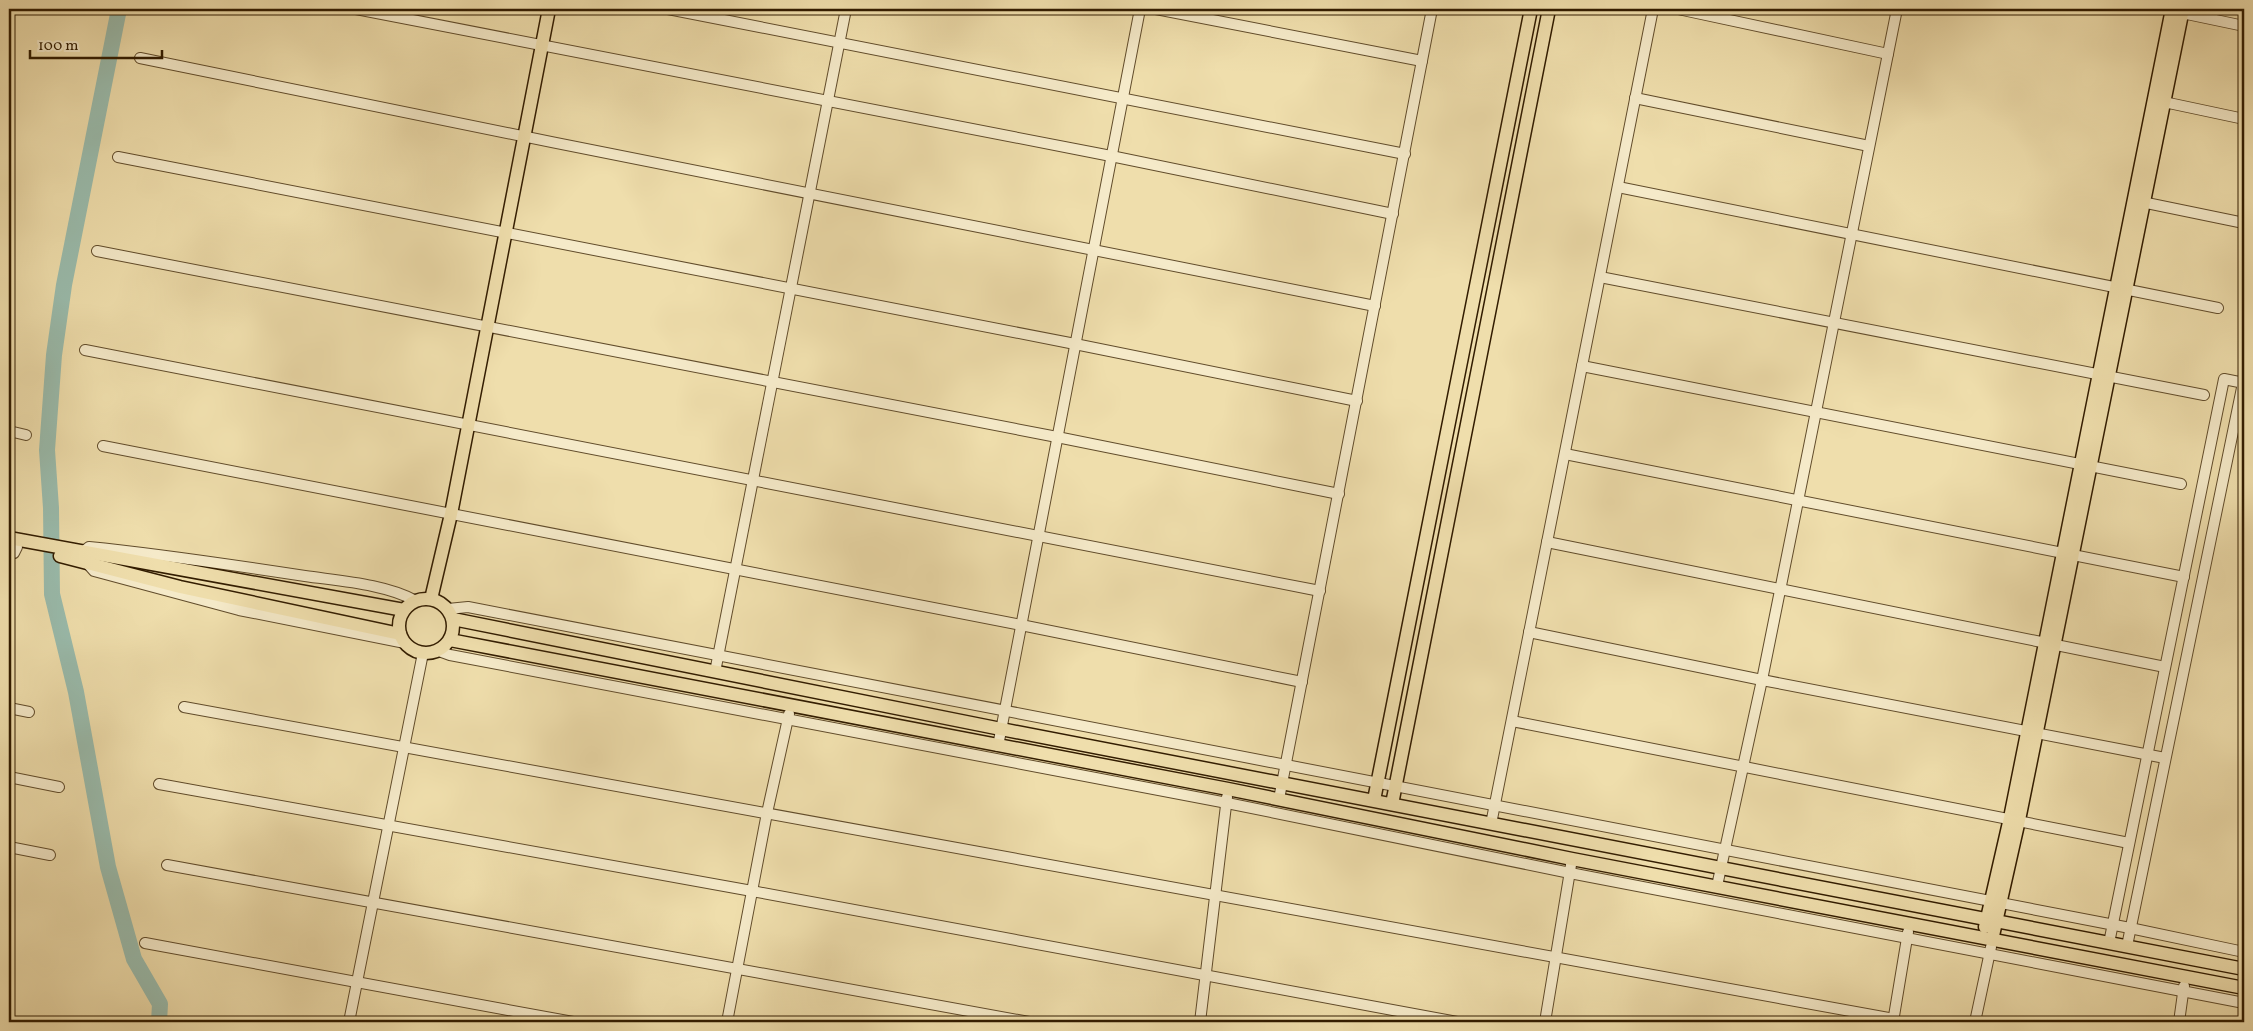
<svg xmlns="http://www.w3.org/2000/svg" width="2253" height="1031" font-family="Vollkorn,serif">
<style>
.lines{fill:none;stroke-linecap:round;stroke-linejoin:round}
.river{stroke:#9abcad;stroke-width:16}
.minor-casing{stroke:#614c2b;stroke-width:12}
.major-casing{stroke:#321c00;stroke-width:15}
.minor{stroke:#f5eac9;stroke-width:10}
.major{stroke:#efdeac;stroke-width:12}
</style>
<rect width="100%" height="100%" fill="#efdeac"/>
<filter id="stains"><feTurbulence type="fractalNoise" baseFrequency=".004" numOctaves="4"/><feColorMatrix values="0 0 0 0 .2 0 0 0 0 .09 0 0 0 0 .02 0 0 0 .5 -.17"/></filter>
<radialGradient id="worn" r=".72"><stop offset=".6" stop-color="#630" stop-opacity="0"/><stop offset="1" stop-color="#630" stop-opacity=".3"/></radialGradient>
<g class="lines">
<!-- river -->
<polyline class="river" points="119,9 64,285 54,355 47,450 51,508 52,594 76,692 108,867 134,959 160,1004 159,1022"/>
<!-- minor casing -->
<g class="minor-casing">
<g id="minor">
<polyline points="356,9 1111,156 1393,214"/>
<polyline points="668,9 1405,154"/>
<polyline points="1156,9 1422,61"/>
<polyline points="1678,9 1888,54"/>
<polyline points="2182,13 2244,26"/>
<path d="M 140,58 C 551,144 963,223 1375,306"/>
<polyline points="1635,98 1869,146"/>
<polyline points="2164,102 2244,119"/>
<polyline points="118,157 1075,344 1357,401"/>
<polyline points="1618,187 2218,308"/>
<polyline points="2137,201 2239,222"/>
<polyline points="97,251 1057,437 1339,494"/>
<polyline points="1600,277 2204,395"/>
<polyline points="85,350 1320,591"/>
<polyline points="1582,366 2181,484"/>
<polyline points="9,431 26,435"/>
<polyline points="103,446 1021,625 1302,682"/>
<polyline points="1565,454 2184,577"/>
<polyline points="1547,542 2165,667"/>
<path d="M 84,551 L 89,547 C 161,554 233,565 305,576 C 339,581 386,584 416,601"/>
<polyline points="9,552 14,553 17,547"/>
<polyline points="87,563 94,571 239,610 405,643"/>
<polyline points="448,609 468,607 2130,928 2244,952"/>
<polyline points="1529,632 1762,680 2165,758"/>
<polyline points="439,651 450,655 1227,803 1570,873 2244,1003"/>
<polyline points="715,672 846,9"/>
<polyline points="184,707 1894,1019"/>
<polyline points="9,708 29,712"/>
<polyline points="1512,721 2129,843"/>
<polyline points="998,746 1140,9"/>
<polyline points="9,777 59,787"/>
<polyline points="159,784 752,891 1457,1022"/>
<polyline points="1279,799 1432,9"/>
<polyline points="1491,824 1653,9"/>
<polyline points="9,847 50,855"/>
<polyline points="167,865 1029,1022"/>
<polyline points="1717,886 1762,680 1897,9"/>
<polyline points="145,943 573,1022"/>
<polyline points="2109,943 2224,379 2244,383"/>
<polyline points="2127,946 2243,383"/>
<polyline points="349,1022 423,653"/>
<polyline points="727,1022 767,813 789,714"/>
<polyline points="1200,1022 1227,797"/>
<polyline points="1545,1022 1572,859"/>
<polyline points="1893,1022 1908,932"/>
<polyline points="1975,1022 1991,947"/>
<polyline points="2179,1022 2184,986"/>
</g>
</g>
<!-- major casing -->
<g class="major-casing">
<g id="major">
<polyline points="9,538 404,610"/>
<polyline points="60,556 180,587 400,634"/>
<circle cx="426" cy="626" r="27"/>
<polyline points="431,599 451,514 549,9"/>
<polyline points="453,619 1001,729 2244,969"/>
<polyline points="450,640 1228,789 1572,859 2244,988"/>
<polyline points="1374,800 1531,9"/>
<polyline points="1392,804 1549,9"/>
<polyline points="1985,927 2010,818 2172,9"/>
<polyline points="1992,940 2019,820 2183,9"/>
</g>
</g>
<!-- minor -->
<use href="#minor" class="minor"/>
<!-- major -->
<use href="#major" class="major"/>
</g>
<!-- margin -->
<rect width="2253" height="1031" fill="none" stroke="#efdeac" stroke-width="30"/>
<rect x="10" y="10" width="2233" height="1011" fill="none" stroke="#321c00" stroke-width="2.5"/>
<rect x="15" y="15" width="2223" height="1001" fill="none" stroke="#321c00"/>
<!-- scale -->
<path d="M30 50v8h132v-8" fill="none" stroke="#321c00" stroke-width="2.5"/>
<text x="38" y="50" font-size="15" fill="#321c00" stroke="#f5eac9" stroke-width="4" paint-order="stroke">100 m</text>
<rect width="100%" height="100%" filter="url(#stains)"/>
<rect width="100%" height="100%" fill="url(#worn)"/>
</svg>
